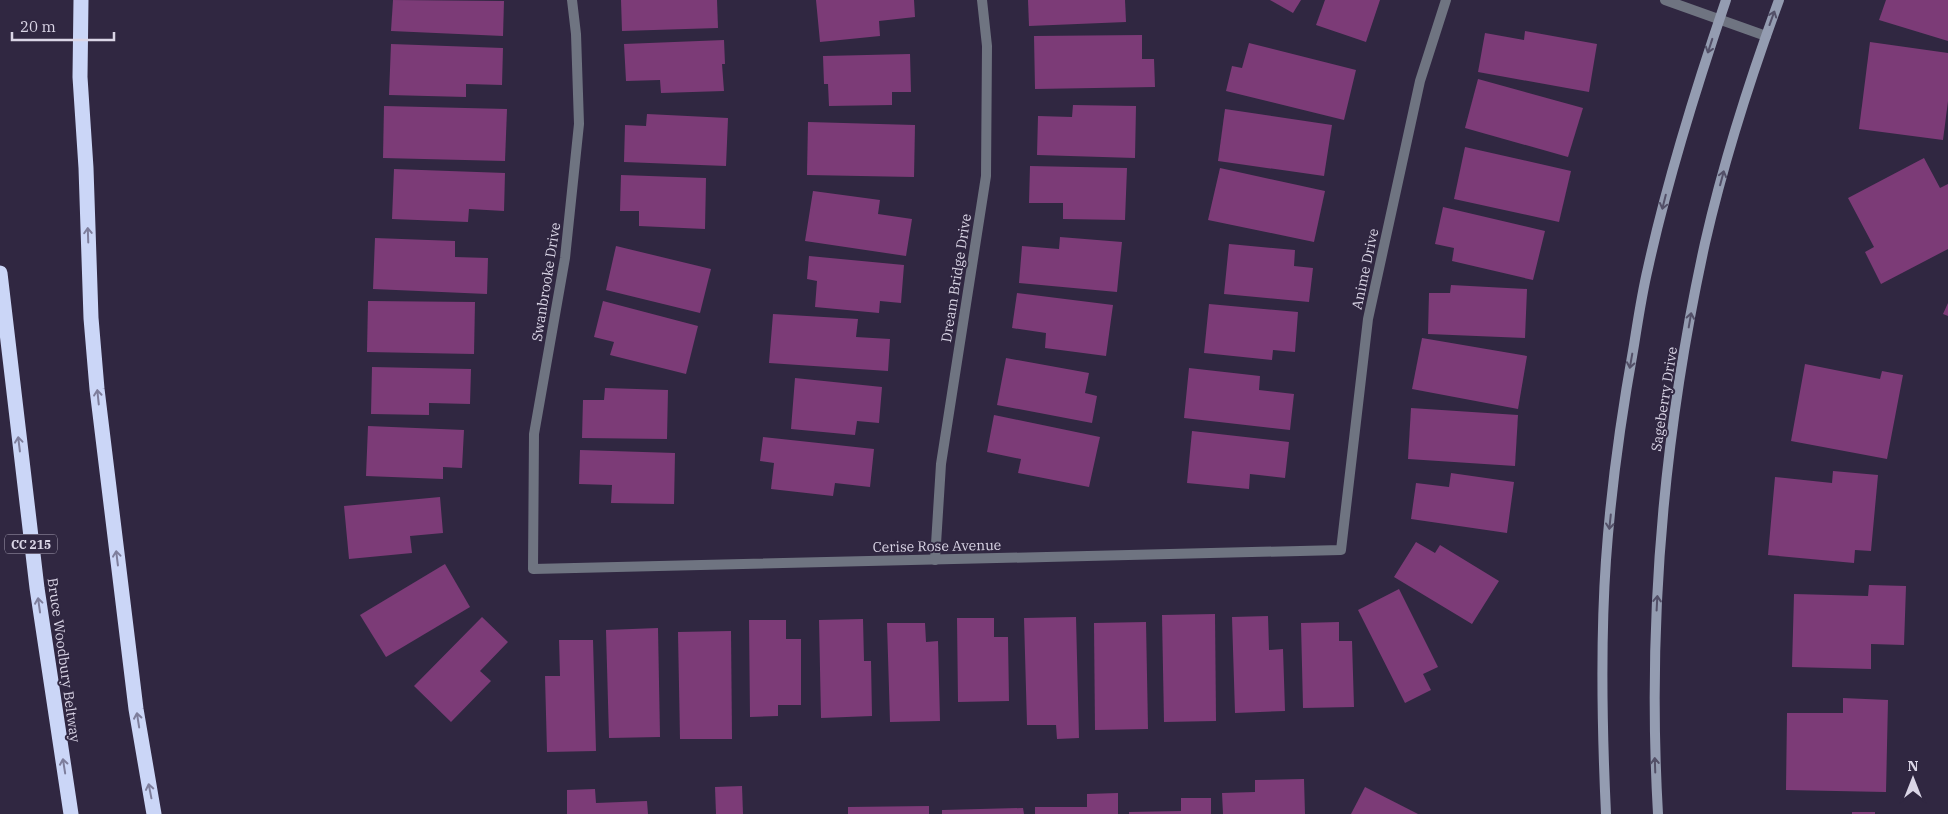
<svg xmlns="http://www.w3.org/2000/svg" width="1948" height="814" font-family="'IBM Plex Serif',serif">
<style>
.building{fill:#7c3b77}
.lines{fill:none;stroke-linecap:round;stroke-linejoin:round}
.street{stroke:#6f7481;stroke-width:10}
.secondary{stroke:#949cb1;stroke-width:10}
.highway{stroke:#cbd6f7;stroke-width:15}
.oneway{stroke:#535068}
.oneway2{stroke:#7e7e9c}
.labels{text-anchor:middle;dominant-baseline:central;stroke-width:4;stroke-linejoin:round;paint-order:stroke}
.shield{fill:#302741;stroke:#a7a1b4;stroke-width:1}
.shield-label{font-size:12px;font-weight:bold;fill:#dad5e6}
.street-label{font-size:14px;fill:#dad5e6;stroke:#302741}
</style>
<rect width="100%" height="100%" fill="#302741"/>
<!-- building -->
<g class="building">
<polygon points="393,0 504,1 503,36 391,31"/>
<polygon points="621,0 717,0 718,28 622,31"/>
<polygon points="816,0 914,0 915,17 879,21 880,36 820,42"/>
<polygon points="1028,0 1125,0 1126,22 1029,26"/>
<polygon points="1270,0 1301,0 1293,13"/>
<polygon points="1325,0 1380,0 1366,42 1316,25"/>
<polygon points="1886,0 1948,0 1948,41 1879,20"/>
<polygon points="1525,31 1597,44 1589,92 1478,72 1485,33 1524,40"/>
<polygon points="1142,35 1142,59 1154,59 1155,87 1035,89 1034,36"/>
<polygon points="724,40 725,64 722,64 724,91 661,93 660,80 626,81 624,44"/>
<polygon points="1870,42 1948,53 1948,101 1943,140 1859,129"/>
<polygon points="1249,43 1356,70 1344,120 1226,91 1232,66 1242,68"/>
<polygon points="391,44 503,48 502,85 466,84 466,97 389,95"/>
<polygon points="910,54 911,92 892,92 892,105 829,106 828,84 824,84 823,56"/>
<polygon points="1478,79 1583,108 1568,157 1465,128"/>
<polygon points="1073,105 1136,106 1135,158 1037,155 1038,116 1072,117"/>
<polygon points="384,106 507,109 505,161 383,158"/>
<polygon points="1225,109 1332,125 1324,176 1218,161"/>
<polygon points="647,114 728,118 726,166 624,162 625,125 646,126"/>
<polygon points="808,122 915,125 914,177 807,175"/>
<polygon points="1465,147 1571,171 1559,222 1454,199"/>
<polygon points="1924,158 1940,188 1948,184 1948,249 1881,284 1865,252 1874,247 1848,198"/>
<polygon points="1030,166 1127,168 1125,220 1063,219 1063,203 1029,203"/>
<polygon points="1220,168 1325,191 1314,242 1208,220"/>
<polygon points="394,169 505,173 504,211 469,209 468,222 392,219"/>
<polygon points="621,175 706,178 705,229 639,226 639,211 620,211"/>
<polygon points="813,191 880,200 878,214 912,219 906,256 805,241"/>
<polygon points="1443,207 1545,231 1533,280 1452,261 1454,248 1435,244"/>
<polygon points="1060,237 1122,242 1117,292 1019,283 1022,246 1059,249"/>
<polygon points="375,238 455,241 455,257 488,258 487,294 373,289"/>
<polygon points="1229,244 1295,250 1294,266 1313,268 1309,302 1224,294"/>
<polygon points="616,246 711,269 700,313 606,290"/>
<polygon points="809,256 904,265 901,303 880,301 879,313 815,307 817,281 807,279"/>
<polygon points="1451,285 1527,289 1525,338 1428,334 1429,293 1450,293"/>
<polygon points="1017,293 1113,305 1106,356 1045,348 1046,333 1012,328"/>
<polygon points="368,301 475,302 474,354 367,352"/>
<polygon points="603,301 698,326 686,374 610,355 614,342 594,337"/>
<polygon points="1948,303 1948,316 1943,314"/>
<polygon points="1209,304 1298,312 1295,352 1273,350 1272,360 1204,353"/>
<polygon points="773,314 858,319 856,337 890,339 888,371 769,363"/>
<polygon points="1422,338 1527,356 1518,409 1412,389"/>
<polygon points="1006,358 1089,373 1085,393 1097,396 1092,423 997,405"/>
<polygon points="1805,364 1880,379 1882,371 1903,375 1887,459 1791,441"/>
<polygon points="372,367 471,369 470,404 429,403 429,415 371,414"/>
<polygon points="1189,368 1260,376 1259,390 1294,394 1290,430 1184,418"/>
<polygon points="795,378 882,387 879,423 857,421 855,435 791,429"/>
<polygon points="605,388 668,390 667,439 582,438 583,400 604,400"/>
<polygon points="1411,408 1518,415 1515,466 1408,459"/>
<polygon points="994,415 1100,437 1089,487 1018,473 1021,459 987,452"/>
<polygon points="368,426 464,430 462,468 443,467 443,479 366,476"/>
<polygon points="1192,431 1289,442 1285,478 1250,474 1249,489 1187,483"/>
<polygon points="763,437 874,449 870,487 835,483 833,496 771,489 774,463 760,461"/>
<polygon points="580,450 675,453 674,504 611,503 612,485 579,484"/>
<polygon points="1833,471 1878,475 1871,551 1855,550 1854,563 1768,555 1775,477 1832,483"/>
<polygon points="1451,473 1514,482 1507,533 1411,519 1416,483 1449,487"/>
<polygon points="440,497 443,533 410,536 412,553 349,559 344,506"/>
<polygon points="1416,542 1435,553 1440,545 1499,581 1472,624 1394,577"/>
<polygon points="445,564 470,607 386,657 360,615"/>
<polygon points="1869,585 1906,586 1904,645 1871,644 1871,669 1792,667 1794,594 1868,596"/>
<polygon points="1399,589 1438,667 1423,674 1431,690 1405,703 1358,610"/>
<polygon points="1215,614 1216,721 1164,722 1162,615"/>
<polygon points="1268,616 1269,650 1283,649 1285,711 1235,713 1232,617"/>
<polygon points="482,617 508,642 480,671 491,681 451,722 414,686"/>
<polygon points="1076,617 1079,738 1057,739 1056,725 1027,725 1024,618"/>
<polygon points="957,618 994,618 994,637 1008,637 1009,701 958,702"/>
<polygon points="863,619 864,661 871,661 872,716 821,718 819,620"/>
<polygon points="749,620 786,620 786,639 801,639 801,705 778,705 778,716 750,717"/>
<polygon points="1146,622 1148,729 1095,730 1094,623"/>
<polygon points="1339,622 1339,641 1352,641 1354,707 1303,708 1301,623"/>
<polygon points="887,623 925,623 926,642 938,641 940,721 890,722"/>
<polygon points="658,628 660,737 609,738 606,630"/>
<polygon points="731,631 732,739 680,739 678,632"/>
<polygon points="559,640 593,640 596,751 547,752 545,676 560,676"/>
<polygon points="1843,698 1888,700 1886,792 1786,790 1787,713 1843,713"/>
<polygon points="1304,779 1305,814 1223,814 1222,793 1255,792 1255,780"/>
<polygon points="742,786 743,814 716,814 715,787"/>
<polygon points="1365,787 1418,814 1351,814"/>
<polygon points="595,789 596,803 647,801 648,814 567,814 567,790"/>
<polygon points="1118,793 1118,814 1035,814 1035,807 1087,807 1087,794"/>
<polygon points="1181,798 1211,798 1211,814 1129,814 1129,812 1181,811"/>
<polygon points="929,806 929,814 848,814 848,807"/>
<polygon points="1023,808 1024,814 942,814 942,810"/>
<rect x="1852" y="812" width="23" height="2"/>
</g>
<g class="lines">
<!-- street -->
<g class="street">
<polyline points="572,0 576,34 579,124 565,258 534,434 533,569 1341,550 1368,319 1420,81 1446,0"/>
<polyline points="1665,0 1766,36"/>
<polyline points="935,560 941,464 986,176 987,46 982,0"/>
</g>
<!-- secondary -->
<g class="secondary">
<path d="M 1606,814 C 1602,729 1600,645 1606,560 C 1611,488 1621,417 1634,345 C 1638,320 1642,293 1648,268 C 1668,177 1696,88 1726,0"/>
<path d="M 1658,814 C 1647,623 1664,430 1705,243 C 1724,160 1750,79 1779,0"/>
</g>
<!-- highway -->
<g class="highway">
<polyline points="81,0 80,77 86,168 91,318 97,389 136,709 154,814"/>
<polyline points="0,273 37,588 71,814"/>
</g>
</g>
<!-- one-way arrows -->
<defs><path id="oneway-shaft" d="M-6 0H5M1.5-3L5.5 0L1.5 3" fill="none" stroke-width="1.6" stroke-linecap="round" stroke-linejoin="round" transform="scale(1.25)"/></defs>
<g class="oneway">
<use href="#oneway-shaft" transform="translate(1772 18) rotate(-70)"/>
<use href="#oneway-shaft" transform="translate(1710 46) rotate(108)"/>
<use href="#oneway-shaft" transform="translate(1722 178) rotate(-75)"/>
<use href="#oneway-shaft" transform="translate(1664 202) rotate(104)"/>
<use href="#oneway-shaft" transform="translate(1690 320) rotate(-80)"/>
<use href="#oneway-shaft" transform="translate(1631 361) rotate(100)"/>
<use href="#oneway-shaft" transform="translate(1610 522) rotate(96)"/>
<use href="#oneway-shaft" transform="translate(1657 603) rotate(-87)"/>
<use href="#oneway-shaft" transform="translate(1655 765) rotate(-92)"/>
</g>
<g class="oneway2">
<use href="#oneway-shaft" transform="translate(88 235) rotate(-92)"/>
<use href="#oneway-shaft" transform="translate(98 397) rotate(-96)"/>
<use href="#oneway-shaft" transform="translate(19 444) rotate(-97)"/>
<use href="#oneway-shaft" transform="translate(117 558) rotate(-97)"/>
<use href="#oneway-shaft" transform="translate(39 605) rotate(-98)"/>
<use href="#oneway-shaft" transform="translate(138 720) rotate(-99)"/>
<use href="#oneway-shaft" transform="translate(64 766) rotate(-99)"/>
<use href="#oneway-shaft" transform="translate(150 791) rotate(-101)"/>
</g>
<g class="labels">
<!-- shield labels -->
<rect class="shield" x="5" y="534.5" width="52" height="19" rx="4"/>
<g class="shield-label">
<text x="31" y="544">CC 215</text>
</g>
<!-- street labels -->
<g class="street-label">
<text transform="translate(1365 269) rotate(-78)">Anime Drive</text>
<text transform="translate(956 278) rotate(-81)">Dream Bridge Drive</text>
<text transform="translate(546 282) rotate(-81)">Swanbrooke Drive</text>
<text transform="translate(1664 399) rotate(-81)">Sageberry Drive</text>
<text transform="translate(937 546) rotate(-1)">Cerise Rose Avenue</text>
<text transform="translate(64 660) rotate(82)">Bruce Woodbury Beltway</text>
</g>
</g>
<!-- north arrow -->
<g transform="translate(1913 779)" stroke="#302741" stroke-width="4" paint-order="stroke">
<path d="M0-4L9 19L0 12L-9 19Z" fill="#dad5e6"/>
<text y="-8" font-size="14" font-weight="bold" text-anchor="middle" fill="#dad5e6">N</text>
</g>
<!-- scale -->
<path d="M12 32v8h102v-8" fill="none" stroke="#dad5e6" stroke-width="2.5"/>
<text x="20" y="32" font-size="15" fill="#dad5e6" stroke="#302741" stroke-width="4" paint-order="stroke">20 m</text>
</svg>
